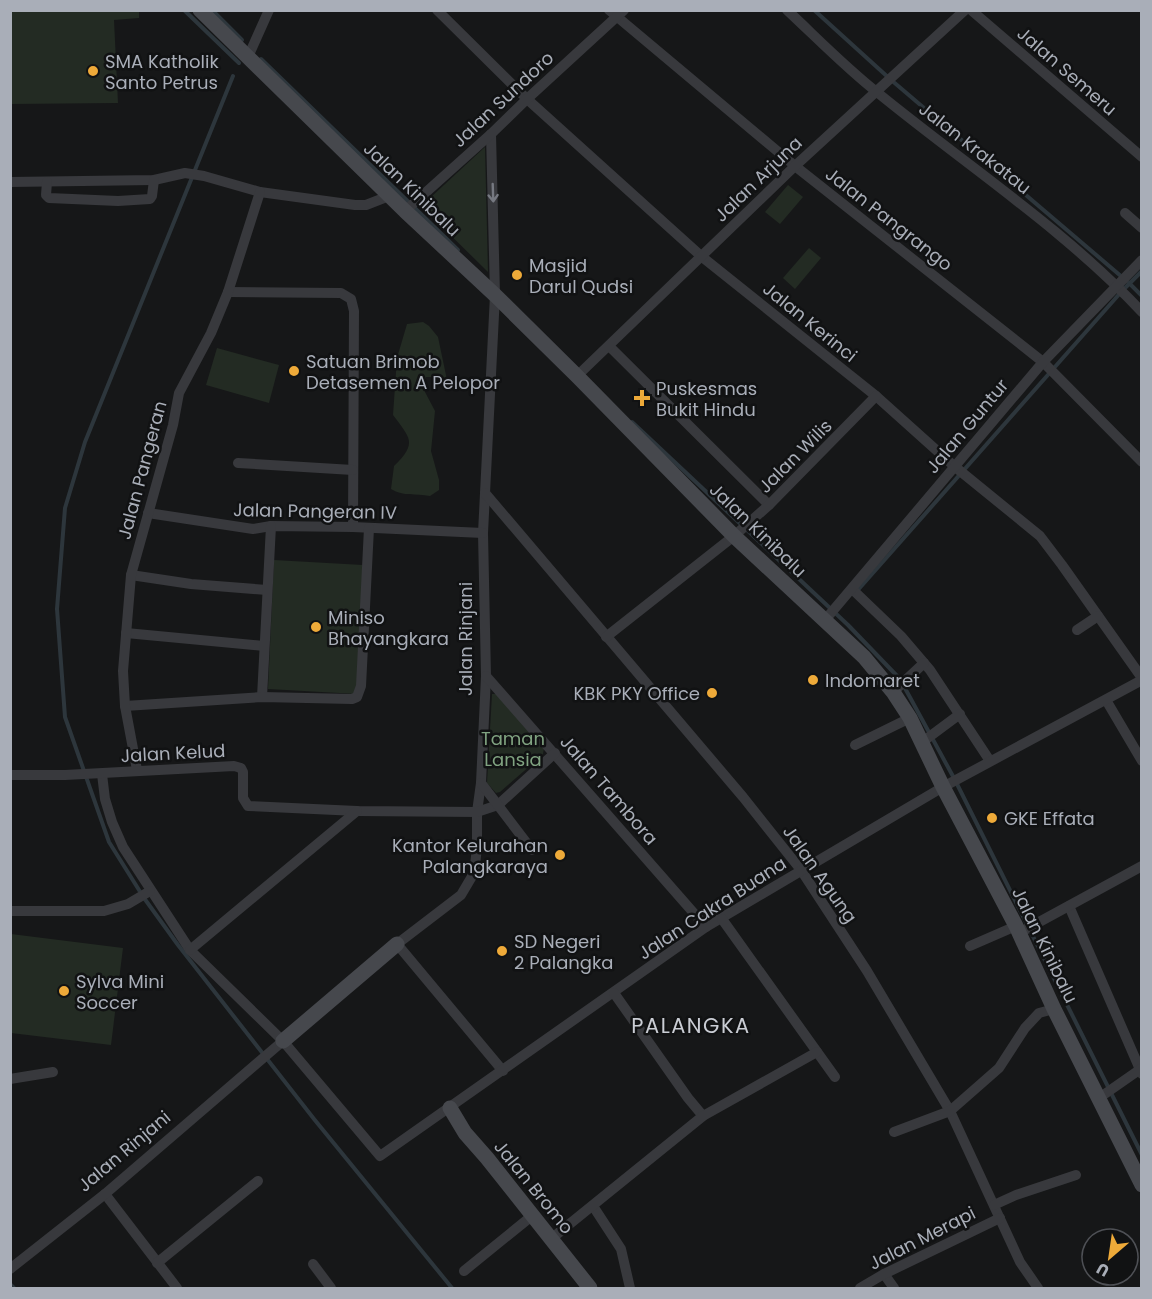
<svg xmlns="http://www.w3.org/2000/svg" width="1152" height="1299" font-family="Poppins,sans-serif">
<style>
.green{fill:#232b23}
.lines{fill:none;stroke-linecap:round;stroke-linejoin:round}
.stream{stroke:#2d363c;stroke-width:4}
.street{stroke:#38393d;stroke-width:10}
.secondary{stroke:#46484d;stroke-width:15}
.oneway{stroke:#767981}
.poi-dot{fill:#eeaa39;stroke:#111213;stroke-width:2}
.labels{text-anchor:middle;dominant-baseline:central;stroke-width:5;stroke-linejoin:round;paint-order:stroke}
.poi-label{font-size:18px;fill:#a9aeb8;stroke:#111213;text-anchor:start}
.street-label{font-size:18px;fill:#a9aeb8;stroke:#111213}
.park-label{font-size:18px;fill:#80a381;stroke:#111213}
.quarter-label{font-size:21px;letter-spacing:1.5px;fill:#cacdd4;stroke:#111213}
</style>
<rect width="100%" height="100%" fill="#161718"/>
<!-- green -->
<g class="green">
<polygon points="10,11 139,11 139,18 114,20 118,103 11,104"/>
<polygon points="485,147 488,272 427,212 430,198"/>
<polygon points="788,185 803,197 780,224 765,212"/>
<polygon points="809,248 821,258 795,289 783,278"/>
<path d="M 423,322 L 429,326 L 438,337 L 447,380 L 442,382 L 432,377 L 426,377 L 425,392 L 435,411 L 431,451 L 439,480 L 439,490 L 430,496 C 415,493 404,497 391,489 L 394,466 C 418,443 410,438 393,415 L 397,358 L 407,324 Z"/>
<polygon points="217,348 279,365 269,403 206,385"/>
<polygon points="274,560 363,565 357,694 268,689"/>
<polygon points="492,694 497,694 544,748 543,754 539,758 500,792 496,793 487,783"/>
<polygon points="11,934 123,948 111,1045 11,1033"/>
</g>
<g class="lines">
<!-- stream -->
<g class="stream">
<polyline points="184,10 239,63"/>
<polyline points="212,10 242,40"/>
<polyline points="814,10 890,79 1122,277"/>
<polyline points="261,59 458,250"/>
<polyline points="233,76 85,442 65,508 57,609 65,717 109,842 144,898 178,945 314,1119 452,1288"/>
<polyline points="1128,282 1142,296"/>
<polyline points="632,422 848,625 900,679 955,780 1142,1155"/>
<polyline points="857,591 1122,291 1142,271"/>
<polyline points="10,1284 14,1288"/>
</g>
<!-- street -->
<g class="street">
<polyline points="437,10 527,99 701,256 876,396 954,466 1040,536 1062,565 1142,678"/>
<polyline points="609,10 795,166 1043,362 1142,462"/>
<path d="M 787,10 C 817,38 846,68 878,93 C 966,165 1064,229 1142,312"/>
<polyline points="971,10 1142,157"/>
<polyline points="248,57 269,10"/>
<polyline points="491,134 495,295 483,533 486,676 481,783 477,812 477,848 474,873 461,895 397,944 503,1071"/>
<polyline points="10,182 154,180 185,173 204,176 260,192 355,205 366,205 389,196"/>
<polyline points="47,182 46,195 49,198 118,201 150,199 152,196 154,180"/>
<polyline points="405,211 491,134 527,99 624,10"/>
<polyline points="1125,213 1142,228"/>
<polyline points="228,292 341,293 351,299 354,311 353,527"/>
<polyline points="609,346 769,505"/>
<polyline points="577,376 795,166 965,10"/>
<polyline points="238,463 353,470"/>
<polyline points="485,493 743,797 801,870 867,971 950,1111 1020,1262 1038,1288"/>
<polyline points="148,513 253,529 271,526 353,527 483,533"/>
<polyline points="131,575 191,584 267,590"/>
<polyline points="852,589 901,636 930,670 990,761"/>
<polyline points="825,620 1043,362 1142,260"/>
<polyline points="1077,630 1098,616"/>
<polyline points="126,633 264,646"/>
<polyline points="606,637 734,536 769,505 876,396"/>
<polyline points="486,676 706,927"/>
<polyline points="893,692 924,663"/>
<polyline points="262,697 271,526"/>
<polyline points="1106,700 1142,761"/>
<polyline points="125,706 262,697 352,699 357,697 361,686 369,528"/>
<polyline points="921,743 960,714"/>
<polyline points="855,745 910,718"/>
<polyline points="137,770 125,706 123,671 131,575 173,425 179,393 211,333 228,292 260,192"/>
<polyline points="102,774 105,799 112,822 123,847 190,950 283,1041 380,1156 706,927 943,787 1142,680"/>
<polyline points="10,775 65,775 234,766 241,768 243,772 243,798 248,806 357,811 477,812 498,805 555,753"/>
<polyline points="481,783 532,850"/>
<polyline points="1069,906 1142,1074"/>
<polyline points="10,911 104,911 128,904 150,891"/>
<polyline points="722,919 835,1077"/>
<polyline points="1019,933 1142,866"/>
<polyline points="970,946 1016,926"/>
<polyline points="190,950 357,811"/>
<polyline points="614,993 688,1098 703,1116"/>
<polyline points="10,1079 53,1072"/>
<polyline points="1099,1098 1142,1068"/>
<polyline points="894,1132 950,1111 999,1068 1025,1028 1039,1013 1054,1009"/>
<polyline points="105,1194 177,1288"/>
<polyline points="994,1205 1016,1195 1076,1175"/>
<polyline points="593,1206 621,1249 630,1288"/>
<polyline points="551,1239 703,1116 817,1052"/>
<polyline points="157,1263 258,1181"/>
<polyline points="313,1264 331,1288"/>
<polyline points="10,1269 105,1194 283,1041"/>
<polyline points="464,1271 533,1215"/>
<polyline points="884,1274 894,1288"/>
<polyline points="860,1288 884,1274 1000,1218"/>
</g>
<!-- secondary -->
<g class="secondary">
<polyline points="200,10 405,211 495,295 577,376 734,536 864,657 893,692 910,718 943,787 1016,926 1054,1009 1142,1185"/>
<polyline points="283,1041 397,944"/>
<polyline points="450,1108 465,1133 487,1158 590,1288"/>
</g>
</g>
<!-- one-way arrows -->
<defs><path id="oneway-shaft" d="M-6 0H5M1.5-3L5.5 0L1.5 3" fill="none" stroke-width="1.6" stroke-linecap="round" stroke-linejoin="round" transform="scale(1.5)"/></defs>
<use class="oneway" href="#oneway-shaft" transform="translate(493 193) rotate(88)"/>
<!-- markers -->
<g class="poi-dot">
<circle cx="93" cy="71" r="6"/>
<circle cx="517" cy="275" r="6"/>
<circle cx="294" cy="371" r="6"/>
<path d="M639 389h6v6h6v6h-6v6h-6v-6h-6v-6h6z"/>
<circle cx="316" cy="627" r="6"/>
<circle cx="813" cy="680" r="6"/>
<circle cx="712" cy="693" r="6"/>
<circle cx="992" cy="818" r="6"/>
<circle cx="560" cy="855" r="6"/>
<circle cx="502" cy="951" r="6"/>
<circle cx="64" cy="991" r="6"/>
</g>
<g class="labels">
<!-- poi labels -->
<g class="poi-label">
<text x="105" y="61">SMA Katholik<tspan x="105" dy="21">Santo Petrus</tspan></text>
<text x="529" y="265">Masjid<tspan x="529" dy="21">Darul Qudsi</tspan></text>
<text x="306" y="361">Satuan Brimob<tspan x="306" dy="21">Detasemen A Pelopor</tspan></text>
<text x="656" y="388">Puskesmas<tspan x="656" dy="21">Bukit Hindu</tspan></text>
<text x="328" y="617">Miniso<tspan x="328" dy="21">Bhayangkara</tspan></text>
<text x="825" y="680">Indomaret</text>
<text x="700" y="693" text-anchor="end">KBK PKY Office</text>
<text x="1004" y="818">GKE Effata</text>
<text x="548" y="845" text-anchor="end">Kantor Kelurahan<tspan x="548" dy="21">Palangkaraya</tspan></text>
<text x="514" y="941">SD Negeri<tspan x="514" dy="21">2 Palangka</tspan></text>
<text x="76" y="981">Sylva Mini<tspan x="76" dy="21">Soccer</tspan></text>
</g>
<!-- street labels -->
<g class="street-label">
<text transform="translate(1067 71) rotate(41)">Jalan Semeru</text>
<text transform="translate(503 99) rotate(-43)">Jalan Sundoro</text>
<text transform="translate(975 148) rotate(38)">Jalan Krakatau</text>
<text transform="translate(758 179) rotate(-44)">Jalan Arjuna</text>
<text transform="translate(412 189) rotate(44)">Jalan Kinibalu</text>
<text transform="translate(889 219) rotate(38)">Jalan Pangrango</text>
<text transform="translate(810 322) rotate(39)">Jalan Kerinci</text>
<text transform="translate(967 426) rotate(-50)">Jalan Guntur</text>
<text transform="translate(795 456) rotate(-45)">Jalan Wilis</text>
<text transform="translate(142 470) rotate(-75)">Jalan Pangeran</text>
<text transform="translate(315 511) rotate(1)">Jalan Pangeran IV</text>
<text transform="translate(758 530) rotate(44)">Jalan Kinibalu</text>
<text transform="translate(465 639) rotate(-90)">Jalan Rinjani</text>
<text transform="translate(173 753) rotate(-3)">Jalan Kelud</text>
<text transform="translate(609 790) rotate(49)">Jalan Tambora</text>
<text transform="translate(820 874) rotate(55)">Jalan Agung</text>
<text transform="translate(712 908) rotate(-33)">Jalan Cakra Buana</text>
<text transform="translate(1045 945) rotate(64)">Jalan Kinibalu</text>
<text transform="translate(124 1151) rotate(-40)">Jalan Rinjani</text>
<text transform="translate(534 1187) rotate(51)">Jalan Bromo</text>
<text transform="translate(922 1238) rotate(-27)">Jalan Merapi</text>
</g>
<!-- park labels -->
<g class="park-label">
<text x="513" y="738">Taman<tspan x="513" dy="21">Lansia</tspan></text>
</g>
<!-- quarter labels -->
<g class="quarter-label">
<text x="691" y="1025">PALANGKA</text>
</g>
</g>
<!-- border -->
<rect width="1152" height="1299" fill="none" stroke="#a9aeb8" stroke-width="24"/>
<!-- north arrow -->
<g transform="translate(1110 1257) rotate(209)"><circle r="28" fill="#111213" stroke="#4e5055" stroke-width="1.5"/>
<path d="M0-4.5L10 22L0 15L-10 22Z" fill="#eeaa39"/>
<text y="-9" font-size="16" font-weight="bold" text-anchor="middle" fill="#a9aeb8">U</text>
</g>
</svg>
